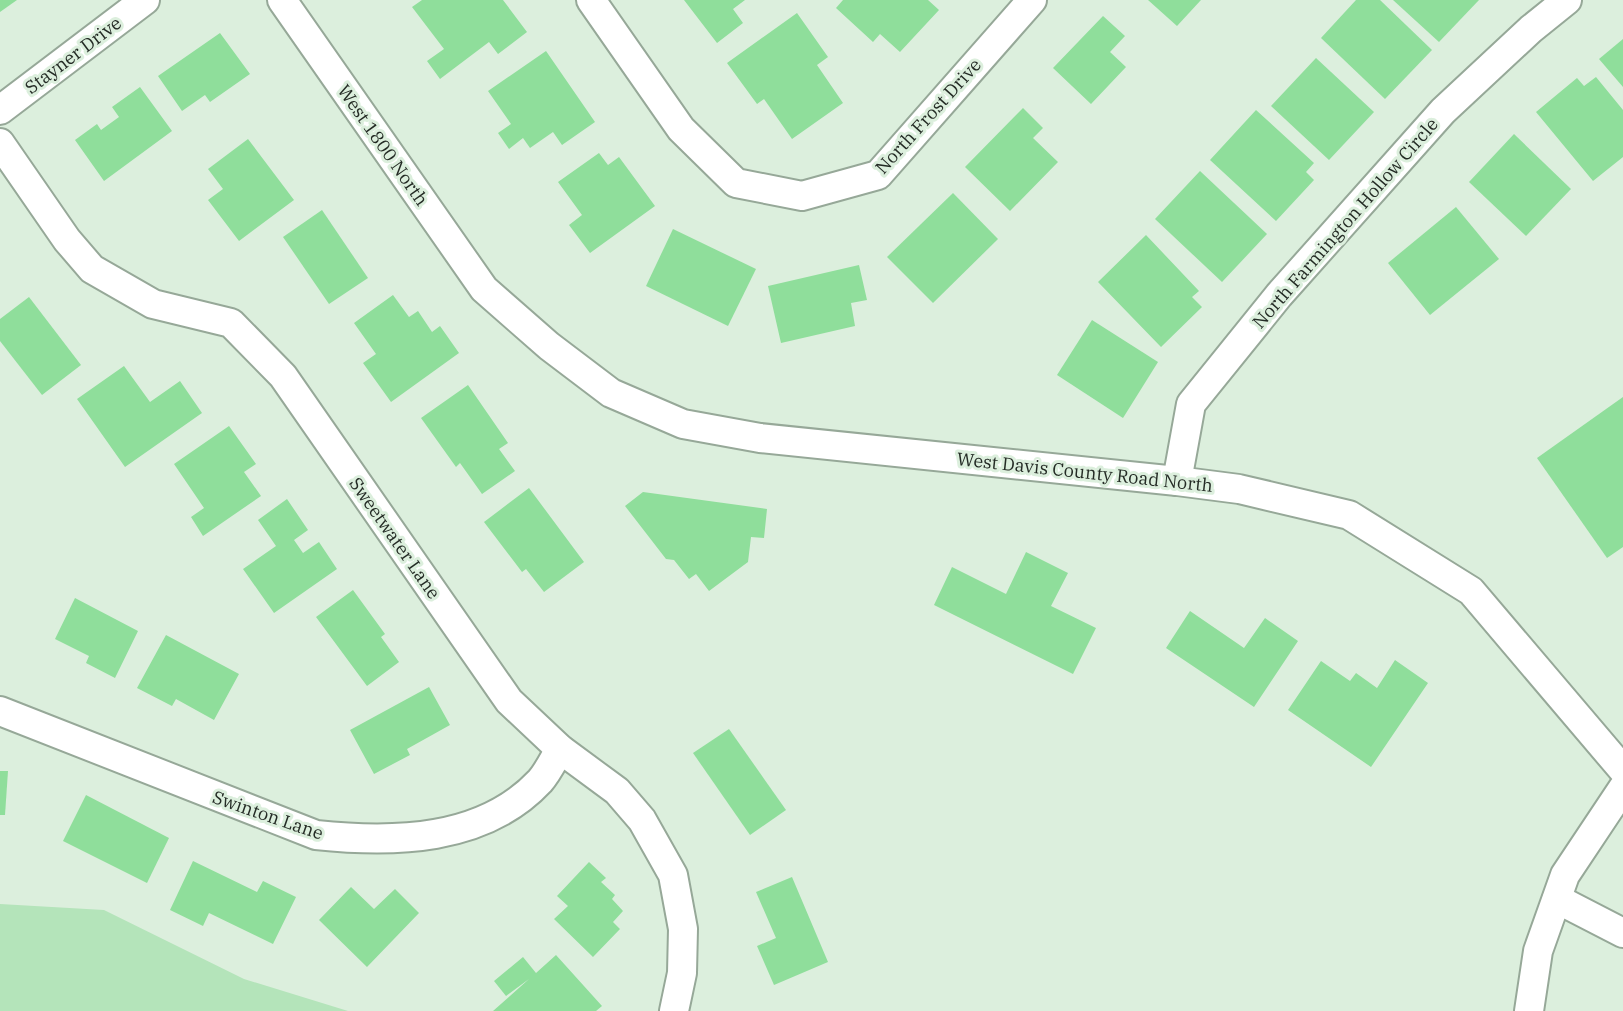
<svg xmlns="http://www.w3.org/2000/svg" width="1623" height="1011" font-family="'IBM Plex Serif',serif">
<style>
.green{fill:#b4e4ba}
.building{fill:#8fde9b}
.lines{fill:none;stroke-linecap:round;stroke-linejoin:round}
.minor-casing{stroke:#96a898;stroke-width:32}
.minor{stroke:#fff;stroke-width:28}
.labels{text-anchor:middle;dominant-baseline:central;stroke-width:6;stroke-linejoin:round;paint-order:stroke}
.street-label{font-size:18px;fill:#242b25;stroke:#dcefdd}
</style>
<rect width="100%" height="100%" fill="#dcefdd"/>
<!-- green -->
<polygon class="green" points="0,904 104,910 244,979 348,1011 0,1011"/>
<!-- building -->
<g class="building">
<polygon points="0,0 17,0 0,12"/>
<polygon points="422,0 503,0 527,32 498,54 489,42 440,79 427,61 444,49 412,7"/>
<polygon points="684,0 745,0 733,9 743,23 717,43"/>
<polygon points="843,0 928,0 939,10 900,52 880,34 873,42 836,8"/>
<polygon points="1148,0 1201,0 1177,26"/>
<polygon points="1356,0 1380,0 1432,50 1385,99 1321,38"/>
<polygon points="1393,0 1479,0 1439,42"/>
<polygon points="797,13 828,57 817,65 843,103 792,139 764,99 757,104 727,63"/>
<polygon points="1103,16 1125,36 1110,52 1126,67 1091,104 1053,68"/>
<polygon points="220,33 250,74 210,102 205,95 182,111 158,76"/>
<polygon points="1623,39 1623,87 1599,59"/>
<polygon points="546,51 595,122 562,145 553,132 530,148 523,138 509,149 498,133 511,124 488,91"/>
<polygon points="1316,58 1374,112 1329,160 1271,106"/>
<polygon points="1596,77 1623,110 1623,157 1593,181 1536,112 1577,78 1584,86"/>
<polygon points="140,87 172,131 104,181 75,140 97,124 101,130 119,117 112,107"/>
<polygon points="1023,108 1043,128 1033,138 1058,162 1010,211 965,167"/>
<polygon points="1256,110 1314,163 1306,172 1314,180 1276,221 1210,160"/>
<polygon points="1514,134 1571,189 1526,236 1469,182"/>
<polygon points="248,139 294,200 239,241 208,200 223,189 208,169"/>
<polygon points="599,153 608,165 619,157 655,206 590,253 569,225 582,215 558,182"/>
<polygon points="1200,171 1267,234 1222,282 1155,219"/>
<polygon points="953,193 998,239 933,303 887,257"/>
<polygon points="1456,207 1499,259 1430,315 1388,263"/>
<polygon points="322,210 368,278 329,304 283,237"/>
<polygon points="673,229 756,269 728,326 646,286"/>
<polygon points="1146,235 1199,291 1192,297 1202,307 1161,347 1098,282"/>
<polygon points="859,265 867,300 851,303 855,326 781,343 768,286"/>
<polygon points="393,295 409,317 418,311 432,332 440,326 459,353 391,402 363,363 376,354 354,323"/>
<polygon points="29,297 81,365 42,395 0,341 0,319"/>
<polygon points="1092,320 1158,362 1123,418 1057,375"/>
<polygon points="124,366 150,402 180,381 202,413 125,467 77,399"/>
<polygon points="468,385 508,443 499,449 515,471 482,494 460,463 456,467 421,418"/>
<polygon points="1623,397 1623,547 1607,558 1537,458"/>
<polygon points="229,426 256,464 244,472 261,496 203,536 191,517 204,508 174,464"/>
<polygon points="529,488 584,562 544,592 526,569 522,572 484,522"/>
<polygon points="643,492 767,509 764,538 751,537 748,562 709,591 696,574 689,579 674,560 666,559 625,506"/>
<polygon points="287,499 308,530 294,540 303,553 319,542 337,569 274,613 243,569 276,546 258,520"/>
<polygon points="1026,552 1068,573 1051,606 1096,628 1073,674 934,605 952,567 1006,594"/>
<polygon points="353,590 385,634 381,637 399,662 367,686 316,617"/>
<polygon points="75,598 138,631 115,678 86,663 89,656 55,639"/>
<polygon points="1190,611 1244,648 1265,618 1298,641 1254,707 1166,648"/>
<polygon points="166,635 239,674 214,720 176,699 172,706 137,688"/>
<polygon points="1395,660 1428,683 1371,767 1288,710 1321,661 1350,681 1356,673 1377,688"/>
<polygon points="429,687 450,725 407,749 410,755 374,774 350,730"/>
<polygon points="729,729 786,810 750,835 693,753"/>
<polygon points="0,771 8,771 5,815 0,815"/>
<polygon points="86,795 169,838 147,883 63,841"/>
<polygon points="193,861 257,892 263,881 296,897 273,944 209,913 203,926 170,910"/>
<polygon points="589,862 606,878 601,882 615,895 612,899 623,911 613,922 620,929 593,957 554,919 568,906 557,896"/>
<polygon points="792,877 828,962 774,985 757,946 776,938 756,892"/>
<polygon points="351,887 374,909 395,889 419,913 367,967 319,920"/>
<polygon points="556,955 602,1006 596,1011 493,1011 529,979 506,996 494,981 523,957 536,973"/>
</g>
<g class="lines">
<!-- minor casing -->
<g class="minor-casing">
<g id="minor">
<polyline points="282,0 484,289 549,346 611,393 683,424 760,438 1177,481 1239,489 1349,515 1471,591 1623,770"/>
<polyline points="591,0 681,129 736,183 802,196 878,175 1032,0"/>
<polyline points="0,110 145,0"/>
<polyline points="0,143 67,240 92,269 153,304 231,323 283,376 509,701 560,749 617,791 642,820 673,875 683,929 682,973 674,1011"/>
<polyline points="1177,481 1191,404 1279,295 1443,111 1531,29 1567,0"/>
<path d="M 0,711 L 316,835 C 393,843 483,842 540,781 C 548,772 554,759 560,749"/>
<polyline points="1557,899 1623,933"/>
<polyline points="1529,1011 1538,951 1565,875 1623,788"/>
</g>
</g>
<!-- minor -->
<use href="#minor" class="minor"/>
</g>
<g class="labels">
<!-- street labels -->
<g class="street-label">
<text transform="translate(73 55) rotate(-37)">Stayner Drive</text>
<text transform="translate(928 116) rotate(-48)">North Frost Drive</text>
<text transform="translate(383 145) rotate(55)">West 1800 North</text>
<text transform="translate(1345 223) rotate(-49)">North Farmington Hollow Circle</text>
<text transform="translate(1085 472) rotate(6)">West Davis County Road North</text>
<text transform="translate(395 538) rotate(55)">Sweetwater Lane</text>
<text transform="translate(268 815) rotate(19)">Swinton Lane</text>
</g>
</g>
</svg>
